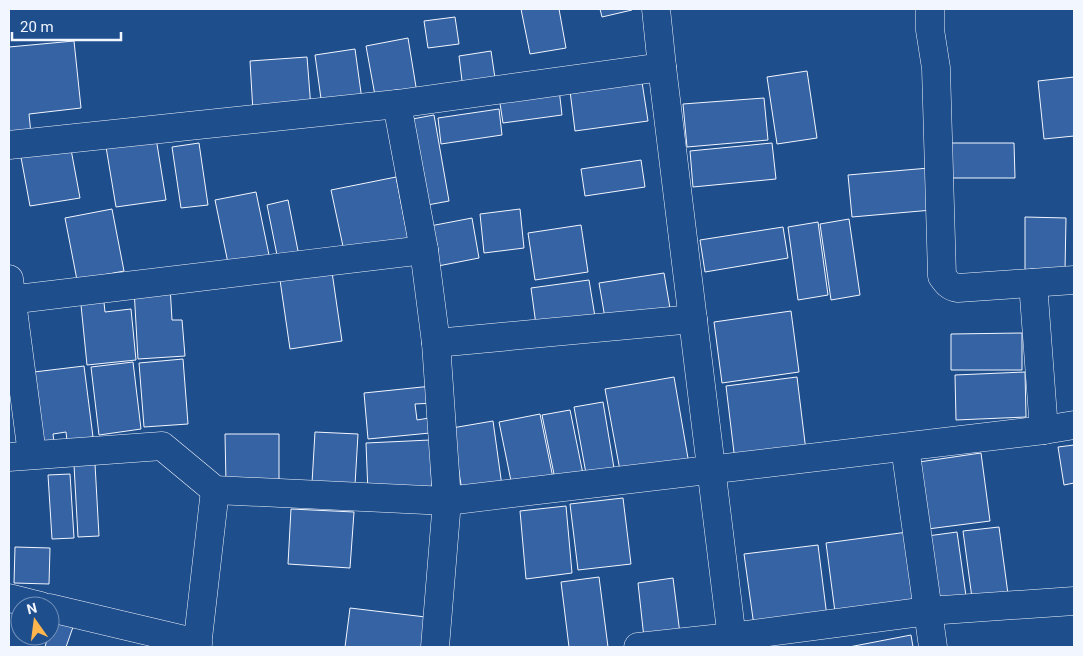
<svg xmlns="http://www.w3.org/2000/svg" width="1083" height="656" font-family="Roboto,sans-serif">
<style>
.building{fill:#3563a3;stroke:#f2f6ff}
.lines{fill:none;stroke-linecap:round;stroke-linejoin:round}
.minor-casing{stroke:#f2f6ff;stroke-width:29}
.minor{stroke:#1f4e8c;stroke-width:28}
</style>
<rect width="100%" height="100%" fill="#1f4e8c"/>
<!-- building -->
<g class="building">
<polygon points="521,9 559,9 566,48 530,54"/>
<polygon points="600,9 632,9 632,10 602,17"/>
<polygon points="455,17 459,44 428,48 424,21"/>
<polygon points="408,38 417,93 376,101 366,46"/>
<polygon points="74,41 81,108 29,114 31,134 9,136 9,47"/>
<polygon points="355,49 362,100 322,106 315,55"/>
<polygon points="491,51 496,85 463,89 459,56"/>
<polygon points="307,57 311,108 253,112 250,61"/>
<polygon points="807,71 817,138 777,144 767,77"/>
<polygon points="1074,77 1074,136 1044,139 1038,81"/>
<polygon points="642,82 648,121 575,131 570,91"/>
<polygon points="559,89 562,115 503,123 499,97"/>
<polygon points="764,98 768,140 687,147 683,104"/>
<polygon points="499,109 502,135 441,144 438,118"/>
<polygon points="434,115 449,201 422,206 407,120"/>
<polygon points="156,138 166,200 116,207 106,147"/>
<polygon points="199,143 208,205 181,208 172,147"/>
<polygon points="772,143 776,179 693,187 690,151"/>
<polygon points="944,143 1014,143 1015,178 944,178"/>
<polygon points="70,144 80,198 30,206 20,152"/>
<polygon points="641,160 645,187 585,196 581,169"/>
<polygon points="929,168 932,210 852,217 848,175"/>
<polygon points="396,177 408,238 344,251 331,190"/>
<polygon points="256,192 269,255 228,263 215,200"/>
<polygon points="288,200 299,256 278,260 267,205"/>
<polygon points="112,209 124,271 77,280 65,218"/>
<polygon points="520,209 524,248 484,253 480,214"/>
<polygon points="1025,217 1066,218 1065,271 1025,270"/>
<polygon points="472,218 479,258 438,266 430,226"/>
<polygon points="849,219 860,295 831,300 820,224"/>
<polygon points="818,222 828,295 798,300 788,227"/>
<polygon points="581,225 588,272 535,280 528,233"/>
<polygon points="783,227 788,258 705,272 700,240"/>
<polygon points="332,272 342,341 290,349 280,280"/>
<polygon points="664,273 671,314 606,324 599,283"/>
<polygon points="589,280 596,323 537,332 531,288"/>
<polygon points="170,286 172,320 182,320 185,356 138,359 134,289"/>
<polygon points="103,293 105,312 131,309 136,360 87,365 80,295"/>
<polygon points="791,311 799,372 722,383 714,322"/>
<polygon points="1022,333 1022,370 951,370 951,334"/>
<polygon points="183,359 188,424 144,427 139,363"/>
<polygon points="133,362 141,429 99,435 91,367"/>
<polygon points="84,366 93,437 67,441 66,432 53,434 54,442 43,444 34,372"/>
<polygon points="1025,372 1026,417 956,420 955,375"/>
<polygon points="674,377 689,464 621,476 605,389"/>
<polygon points="797,377 806,451 735,461 726,386"/>
<polygon points="432,386 434,403 415,404 417,420 429,418 430,433 368,439 364,393"/>
<polygon points="603,402 615,474 587,479 574,407"/>
<polygon points="570,410 583,474 555,479 542,415"/>
<polygon points="540,414 553,478 512,486 499,422"/>
<polygon points="493,421 502,486 462,491 452,428"/>
<polygon points="315,432 358,434 355,485 312,483"/>
<polygon points="225,434 279,434 279,482 226,483"/>
<polygon points="430,440 432,490 368,493 366,443"/>
<polygon points="1074,445 1074,483 1064,485 1058,447"/>
<polygon points="981,453 990,521 920,530 912,463"/>
<polygon points="95,464 99,536 78,537 74,465"/>
<polygon points="70,474 74,538 52,539 48,475"/>
<polygon points="623,498 631,564 578,570 570,504"/>
<polygon points="566,506 572,573 526,579 520,511"/>
<polygon points="291,509 354,512 350,568 288,564"/>
<polygon points="999,527 1008,594 972,598 963,531"/>
<polygon points="915,531 924,600 835,612 826,543"/>
<polygon points="957,532 966,596 929,600 920,537"/>
<polygon points="818,545 827,617 754,626 744,554"/>
<polygon points="15,547 50,548 49,584 14,583"/>
<polygon points="599,577 608,647 569,647 561,582"/>
<polygon points="673,578 680,634 644,638 638,583"/>
<polygon points="350,608 434,618 430,647 345,647"/>
<polygon points="51,622 73,627 66,647 45,647 48,636 50,636"/>
<polygon points="911,635 913,647 849,647"/>
</g>
<g class="lines">
<!-- minor casing -->
<g class="minor-casing">
<g id="minor">
<polyline points="656,9 662,67 733,647"/>
<path d="M 930,9 L 930,30 L 936,68 L 942,276 C 947,283 950,287 958,288 L 1074,280"/>
<polyline points="397,104 424,250 436,343 447,501 435,647"/>
<polyline points="9,145 397,104 662,67"/>
<polyline points="9,279 32,454"/>
<polyline points="1033,283 1044,430"/>
<polyline points="9,300 424,250"/>
<polyline points="436,343 693,319"/>
<polyline points="905,447 933,647"/>
<polyline points="9,457 162,446 215,490 447,501 1044,430 1074,425"/>
<polyline points="9,598 41,606"/>
<polyline points="50,608 198,643"/>
<polyline points="197,647 215,490"/>
<polyline points="638,647 731,637 928,611 1074,601"/>
</g>
</g>
<!-- minor -->
<use href="#minor" class="minor"/>
</g>
<!-- border -->
<rect width="1083" height="656" fill="none" stroke="#f2f6ff" stroke-width="20"/>
<!-- north arrow -->
<g transform="translate(35 621) rotate(346)"><circle r="24" fill="#1f4e8c" stroke="#7391ba"/>
<path d="M0-4L9 19L0 12L-9 19Z" fill="#ffb74d"/>
<text y="-8" font-size="14" font-weight="bold" text-anchor="middle" fill="#f2f6ff">N</text>
</g>
<!-- scale -->
<path d="M12 32v8h109v-8" fill="none" stroke="#f2f6ff" stroke-width="2.5"/>
<text x="20" y="32" font-size="15" fill="#f2f6ff" stroke="#1f4e8c" stroke-width="4" paint-order="stroke">20 m</text>
</svg>
